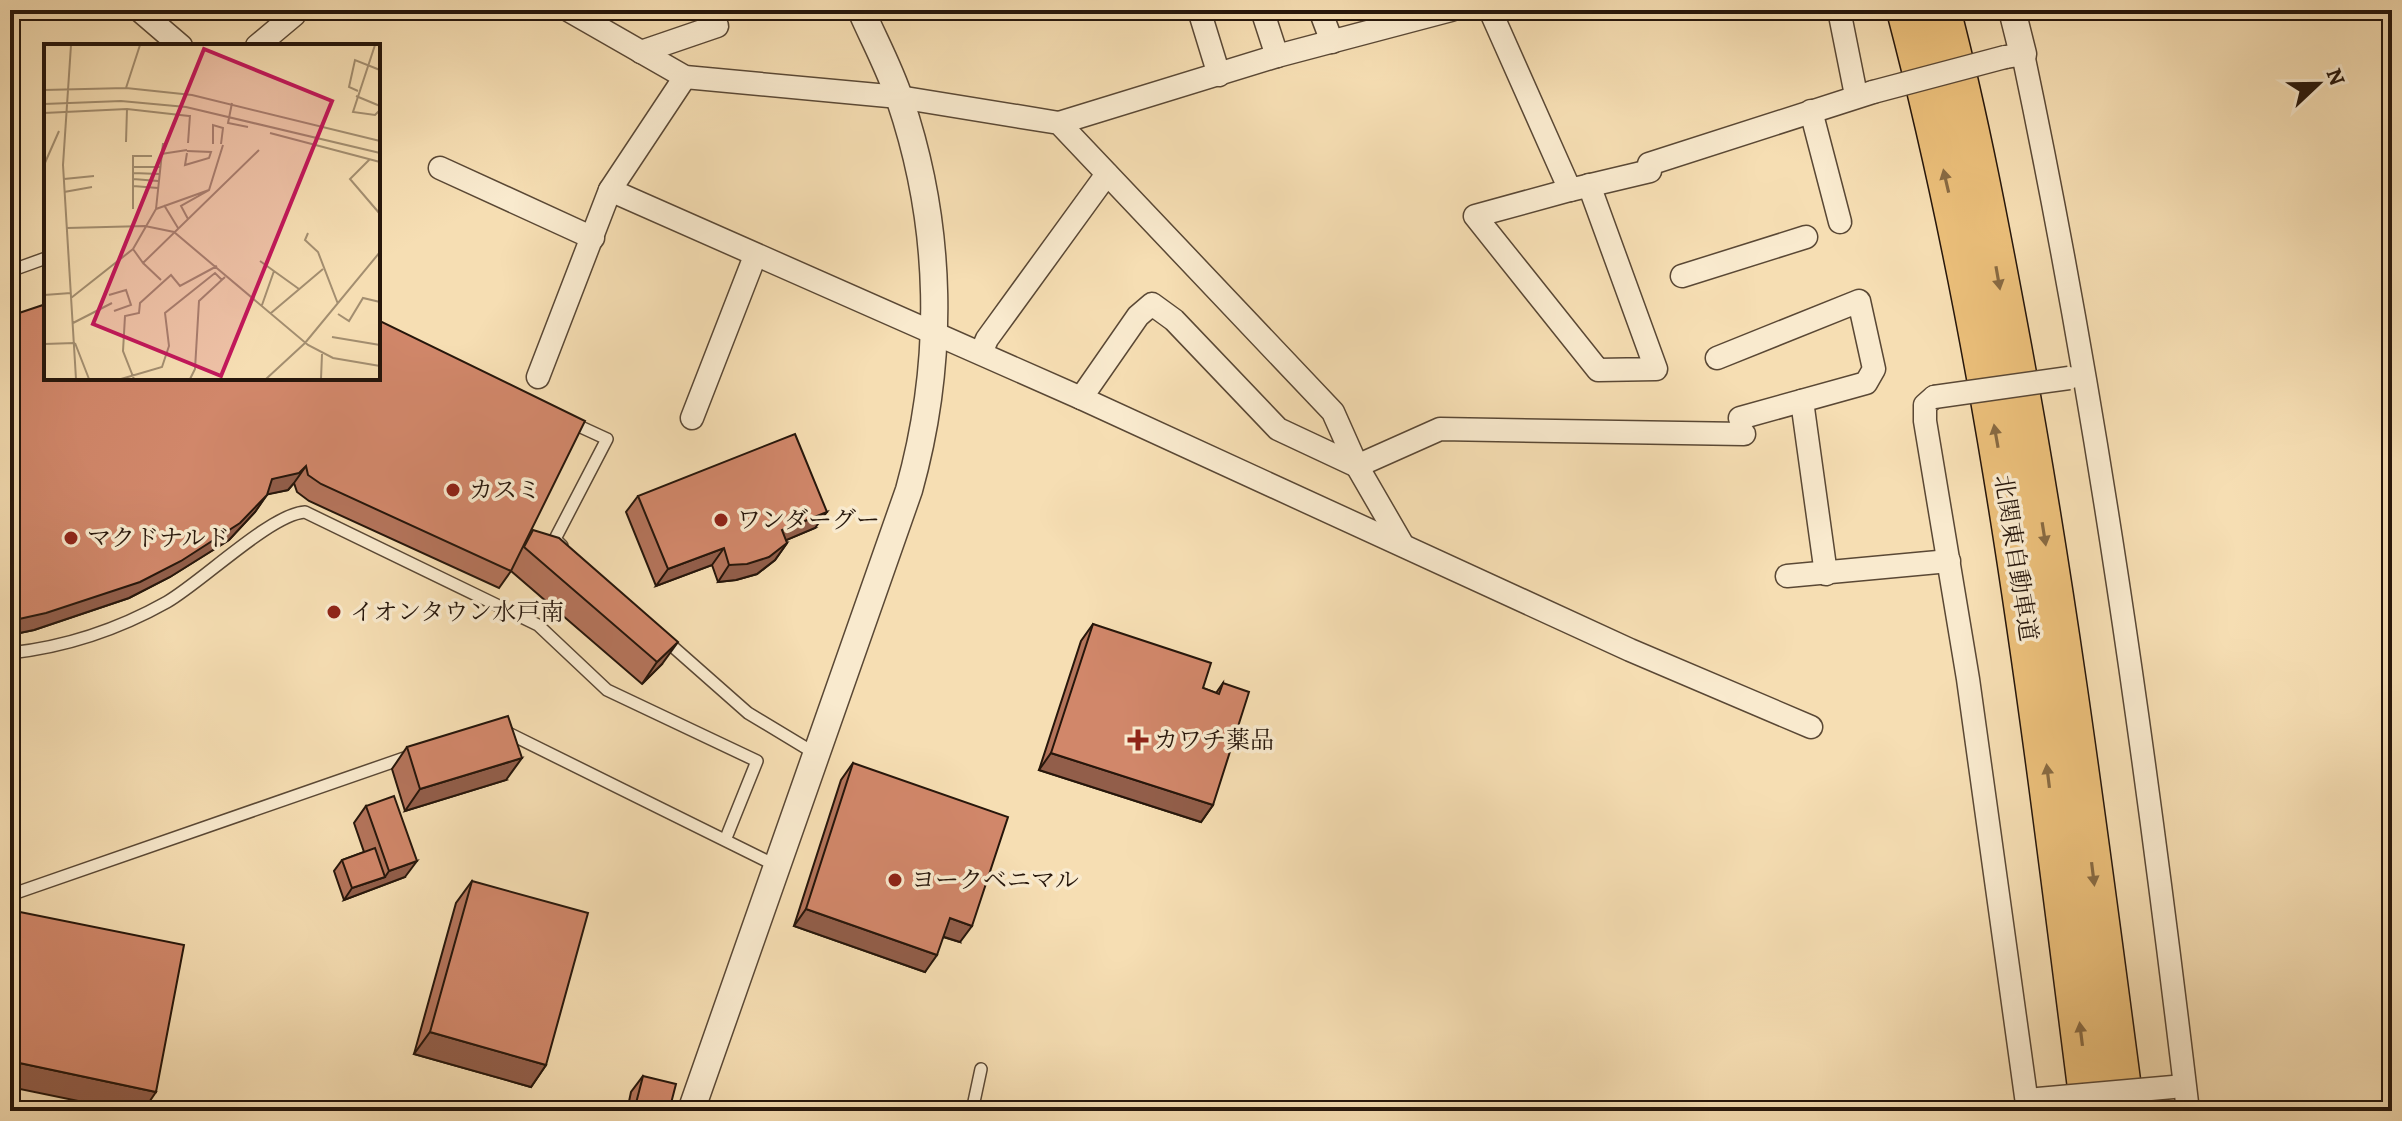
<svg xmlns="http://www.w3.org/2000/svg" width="2402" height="1121" font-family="Alegreya,'Noto Serif JP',serif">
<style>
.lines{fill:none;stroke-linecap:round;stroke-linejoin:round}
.service-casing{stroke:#5a4835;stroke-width:14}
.minor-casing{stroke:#5a4835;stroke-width:25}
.tertiary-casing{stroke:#5a4835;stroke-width:29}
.motorway-casing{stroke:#26160b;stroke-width:43}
.service{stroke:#f9eace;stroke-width:11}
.minor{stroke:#f9eace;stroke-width:22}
.tertiary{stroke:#f9eace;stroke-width:26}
.motorway{stroke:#ebbf7a;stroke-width:40}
.minor-bridge-casing{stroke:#5a4835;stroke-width:25;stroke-linecap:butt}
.minor-bridge{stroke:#f9eace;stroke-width:22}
.wall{fill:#b4745b;stroke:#26160b;stroke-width:2}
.shaded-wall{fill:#925e4a;stroke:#26160b;stroke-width:2}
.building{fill:#d1876a;stroke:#26160b;stroke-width:2}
.oneway{fill:#886a42}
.poi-dot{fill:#8f2418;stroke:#f9eace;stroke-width:3}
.labels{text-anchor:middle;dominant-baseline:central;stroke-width:7;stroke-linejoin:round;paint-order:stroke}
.poi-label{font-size:24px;fill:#26160b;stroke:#f9eace;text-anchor:start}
.street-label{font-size:24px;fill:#26160b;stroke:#f9eace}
.inset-road{fill:none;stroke:#a38e70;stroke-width:2}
.view{fill:#c2185b;fill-opacity:0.15;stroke:#c2185b;stroke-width:4}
.inset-edge{fill:none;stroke:#26160b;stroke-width:4}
</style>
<rect width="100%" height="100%" fill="#f6deb3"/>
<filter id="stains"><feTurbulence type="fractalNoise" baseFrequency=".0025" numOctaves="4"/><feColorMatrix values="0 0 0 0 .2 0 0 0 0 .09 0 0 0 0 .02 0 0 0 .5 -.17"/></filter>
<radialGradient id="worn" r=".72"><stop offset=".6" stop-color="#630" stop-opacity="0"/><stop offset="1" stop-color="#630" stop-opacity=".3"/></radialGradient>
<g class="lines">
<!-- service casing -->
<g class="service-casing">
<g id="service">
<polyline points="10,271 46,258"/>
<polyline points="562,546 555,539 607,439 570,422"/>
<polyline points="663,638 748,713 816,754"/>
<path d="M 10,653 C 65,647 119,629 167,602 C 203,581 271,514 305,512 L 538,625 L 607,690 L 757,761 L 726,838"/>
<polyline points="502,730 777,866"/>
<polyline points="10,895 410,756"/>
<polyline points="972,1111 981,1069"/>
</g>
</g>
<!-- minor casing -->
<g class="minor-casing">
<g id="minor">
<polyline points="139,10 181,46"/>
<polyline points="568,10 685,77 899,97 1059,123 1333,412 1357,466 1401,542"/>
<polyline points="1199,10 1219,75"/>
<polyline points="1262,10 1277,56"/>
<polyline points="1320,10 1332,42"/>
<polyline points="1490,10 1570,190 1650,171"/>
<polyline points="1839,10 1856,95"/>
<polyline points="257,46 294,15"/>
<polyline points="641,52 717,26"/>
<path d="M 2006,57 L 2023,54 C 2097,404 2146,757 2188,1111"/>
<polyline points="685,77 610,190 1081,398 1630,650 1811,727"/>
<polyline points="1811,111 1840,222"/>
<polyline points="1059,123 1277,56 1451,10"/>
<polyline points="1649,164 1873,92"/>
<polyline points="440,168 593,238"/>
<polyline points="1570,190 1475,216 1598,370 1656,369 1589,185"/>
<polyline points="1682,276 1806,237"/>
<polyline points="981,353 987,339 1107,174"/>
<polyline points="1717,358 1859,301 1874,369 1866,383 1740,418"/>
<polyline points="538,377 610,190"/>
<polyline points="1934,397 1925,405 1925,421 1968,679 2028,1111"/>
<polyline points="1081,398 1138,316 1152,304 1174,320 1278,429 1357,466 1440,429 1744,434"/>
<polyline points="1802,401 1826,574"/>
<polyline points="692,418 755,256"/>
<polyline points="1787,576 1949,561"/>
</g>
</g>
<!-- tertiary casing -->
<g class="tertiary-casing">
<g id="tertiary">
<polyline points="2012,10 2023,54"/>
<path d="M 691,1111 L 909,490 C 945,361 943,227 900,100 C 890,69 874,40 861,10"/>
</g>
</g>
<!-- motorway casing -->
<g class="motorway-casing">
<g id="motorway">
<path d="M 1907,10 C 2002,370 2044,743 2091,1111"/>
<path d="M 1940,10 C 1969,121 1990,234 2011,347 C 2058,600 2090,855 2124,1111"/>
</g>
</g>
<!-- service -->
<use href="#service" class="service"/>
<!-- minor -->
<use href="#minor" class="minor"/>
<!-- tertiary -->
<use href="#tertiary" class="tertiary"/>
<!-- motorway -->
<use href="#motorway" class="motorway"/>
<!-- minor-bridge casing -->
<g class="minor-bridge-casing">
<g id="minor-bridge">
<polyline points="1873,92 2005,57"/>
<polyline points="1934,397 2069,378"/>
<polyline points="2038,1099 2173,1087"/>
</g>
</g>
<!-- minor-bridge -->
<use href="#minor-bridge" class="minor-bridge"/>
</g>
<!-- wall -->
<g class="wall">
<polygon points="10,316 529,535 662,664 642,684 511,571 499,588 309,501 297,492 294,483 288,490 267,494 255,512 229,540 170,577 129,598 34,630 10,635"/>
<polygon points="638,496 815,528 786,540 787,543 775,560 757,574 736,580 718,582 712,565 656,586 626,512"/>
<polygon points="1093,624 1203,688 1216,693 1223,683 1213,805 1201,822 1039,770 1081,641"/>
<polygon points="407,747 506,780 405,811 392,769"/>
<polygon points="853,763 960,942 943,937 925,972 794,926 841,780"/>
<polygon points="366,806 405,877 344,900 334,871 342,860 364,852 354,823"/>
<polygon points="472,881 546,1065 531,1087 414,1054 456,903"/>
<polygon points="643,1076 669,1111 627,1111 631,1092"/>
</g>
<!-- shaded-wall -->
<g class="shaded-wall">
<polygon points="306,466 294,483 288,490 260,496 272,479"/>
<polygon points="267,495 255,512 229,540 170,577 129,598 34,630 10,635 10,621"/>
<polygon points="827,512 815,528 770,547 782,530"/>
<polygon points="787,543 775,560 757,574 736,580 718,582 729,565"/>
<polygon points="724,548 712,565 656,586 668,569"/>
<polygon points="678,642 662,664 642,684 657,662"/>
<polygon points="1051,753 1213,805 1201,822 1039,770"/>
<polygon points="522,758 506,780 405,811 420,789"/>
<polygon points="417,861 405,877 344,900 352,888 385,877 389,871"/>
<polygon points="806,909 937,955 925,972 794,926"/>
<polygon points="950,918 972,926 960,942 938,935"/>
<polygon points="430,1032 546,1065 531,1087 414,1054"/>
<polygon points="10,1061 156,1092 143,1111 127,1111 10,1087"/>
</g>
<!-- building -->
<g class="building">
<polygon points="46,304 46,378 378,378 378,320 585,421 511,571 321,484 308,475 306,466 299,473 272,479 267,495 240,523 181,561 140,582 46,613 10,621 10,316"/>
<polygon points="795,434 827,512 782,530 787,543 769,557 747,564 729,565 724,548 668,569 638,496"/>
<polygon points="533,530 559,538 678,642 657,662 524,547"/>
<polygon points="1093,624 1211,663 1203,688 1219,694 1223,683 1249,692 1213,805 1051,753"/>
<polygon points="508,716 522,758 420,789 407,747"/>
<polygon points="853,763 1008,817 972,926 950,918 937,955 806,909"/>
<polygon points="394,796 417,861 389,871 366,806"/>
<polygon points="375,848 385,877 352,888 342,860"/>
<polygon points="472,881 588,913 546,1065 430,1032"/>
<polygon points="10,910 184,945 156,1092 10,1061"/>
<polygon points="643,1076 676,1084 669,1111 634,1111"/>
</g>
<!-- one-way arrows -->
<defs><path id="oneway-solid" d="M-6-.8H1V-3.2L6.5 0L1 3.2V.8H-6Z" transform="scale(2)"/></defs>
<g class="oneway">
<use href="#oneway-solid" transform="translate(1946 181) rotate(-103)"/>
<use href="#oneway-solid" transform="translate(1998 278) rotate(80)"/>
<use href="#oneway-solid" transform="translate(1996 436) rotate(-100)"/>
<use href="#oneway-solid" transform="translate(2044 534) rotate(81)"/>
<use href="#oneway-solid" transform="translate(2048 776) rotate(-97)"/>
<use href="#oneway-solid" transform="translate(2093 874) rotate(83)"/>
<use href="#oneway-solid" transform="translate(2081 1034) rotate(-97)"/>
</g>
<!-- markers -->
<g class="poi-dot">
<circle cx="453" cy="490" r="8"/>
<circle cx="721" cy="520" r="8"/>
<circle cx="71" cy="538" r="8"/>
<circle cx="334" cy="612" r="8"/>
<path d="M1134 728h8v8h8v8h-8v8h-8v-8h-8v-8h8z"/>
<circle cx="895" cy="880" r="8"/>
</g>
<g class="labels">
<!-- poi labels -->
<g class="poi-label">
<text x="469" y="490">カスミ</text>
<text x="737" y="520">ワンダーグー</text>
<text x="87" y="538">マクドナルド</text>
<text x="350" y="612">イオンタウン水戸南</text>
<text x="1154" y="740">カワチ薬品</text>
<text x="911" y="880">ヨークベニマル</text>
</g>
<!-- street labels -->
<g class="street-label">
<text transform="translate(2016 558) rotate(81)">北関東自動車道</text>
</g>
</g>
<!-- overview -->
<g transform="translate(44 44)">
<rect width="336" height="336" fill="#f6deb3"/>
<path class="inset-road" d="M 27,1 L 19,121 L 32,335M 331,1 L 309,68 L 331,71 L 336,66M 82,44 L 96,1M 0,46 L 82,44 L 148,51 L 336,97M 314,47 L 305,43 L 311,16 L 336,26M 312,52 L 336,62M 188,59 L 184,79 L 204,83M 0,60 L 77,57 L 142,63 L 336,109M 0,69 L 83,65 L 145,72M 226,89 L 336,118M 82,98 L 83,65M 144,99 L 146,71M 169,100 L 169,81 L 179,84 L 177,100M 143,109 L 141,121 L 165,114 L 167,108 L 143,107M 117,110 L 143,106M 326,115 L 306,135 L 336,170M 0,121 L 15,87M 89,123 L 116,123M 89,129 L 115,130M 20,135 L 50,132M 89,135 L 114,137M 89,142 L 114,144M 20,148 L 48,143M 120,161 L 134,184M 89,165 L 89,112 L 108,112M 112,165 L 165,146M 144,175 L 137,162 L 165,146 L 179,101M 23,184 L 101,182 L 130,188 L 264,301 L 289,314 L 336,322M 264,189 L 261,196 L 274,208 L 294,260M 89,205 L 99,219 L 215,106M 216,217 L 255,245M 99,219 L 117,236M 0,251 L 27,249M 65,251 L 82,246 L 87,261 L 70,267M 27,254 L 89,205 L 112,165 L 119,99M 218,261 L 230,227M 227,269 L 279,225M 294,270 L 305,277 L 319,254 L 336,258M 29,279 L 68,259M 288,293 L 336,301M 31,299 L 45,335M 0,300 L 31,299M 77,335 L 118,323 L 125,302 L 121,269 L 171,229 L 178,236M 90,335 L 79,307 L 81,272 L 95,269 L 96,259 L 127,231 L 136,242 L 173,222M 146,335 L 151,325 L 155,257 L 181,233M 222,335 L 261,299 L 336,208M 277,335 L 278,310"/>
<path class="view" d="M 160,5 L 288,57 L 177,332 L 49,280 Z"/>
<rect width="336" height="336" class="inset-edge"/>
</g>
<!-- margin -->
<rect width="2402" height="1121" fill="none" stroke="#f6deb3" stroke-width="40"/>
<rect x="12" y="12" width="2378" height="1097" fill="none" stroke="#26160b" stroke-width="4"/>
<rect x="20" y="20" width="2362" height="1081" fill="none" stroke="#26160b" stroke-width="2"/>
<!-- north arrow -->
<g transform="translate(2318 84) rotate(68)" stroke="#f9eace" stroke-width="6" paint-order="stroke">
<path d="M0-6L14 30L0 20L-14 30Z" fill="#26160b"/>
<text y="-12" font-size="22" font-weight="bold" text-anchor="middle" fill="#26160b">N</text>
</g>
<rect width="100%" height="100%" filter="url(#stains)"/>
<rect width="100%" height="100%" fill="url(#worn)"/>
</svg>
